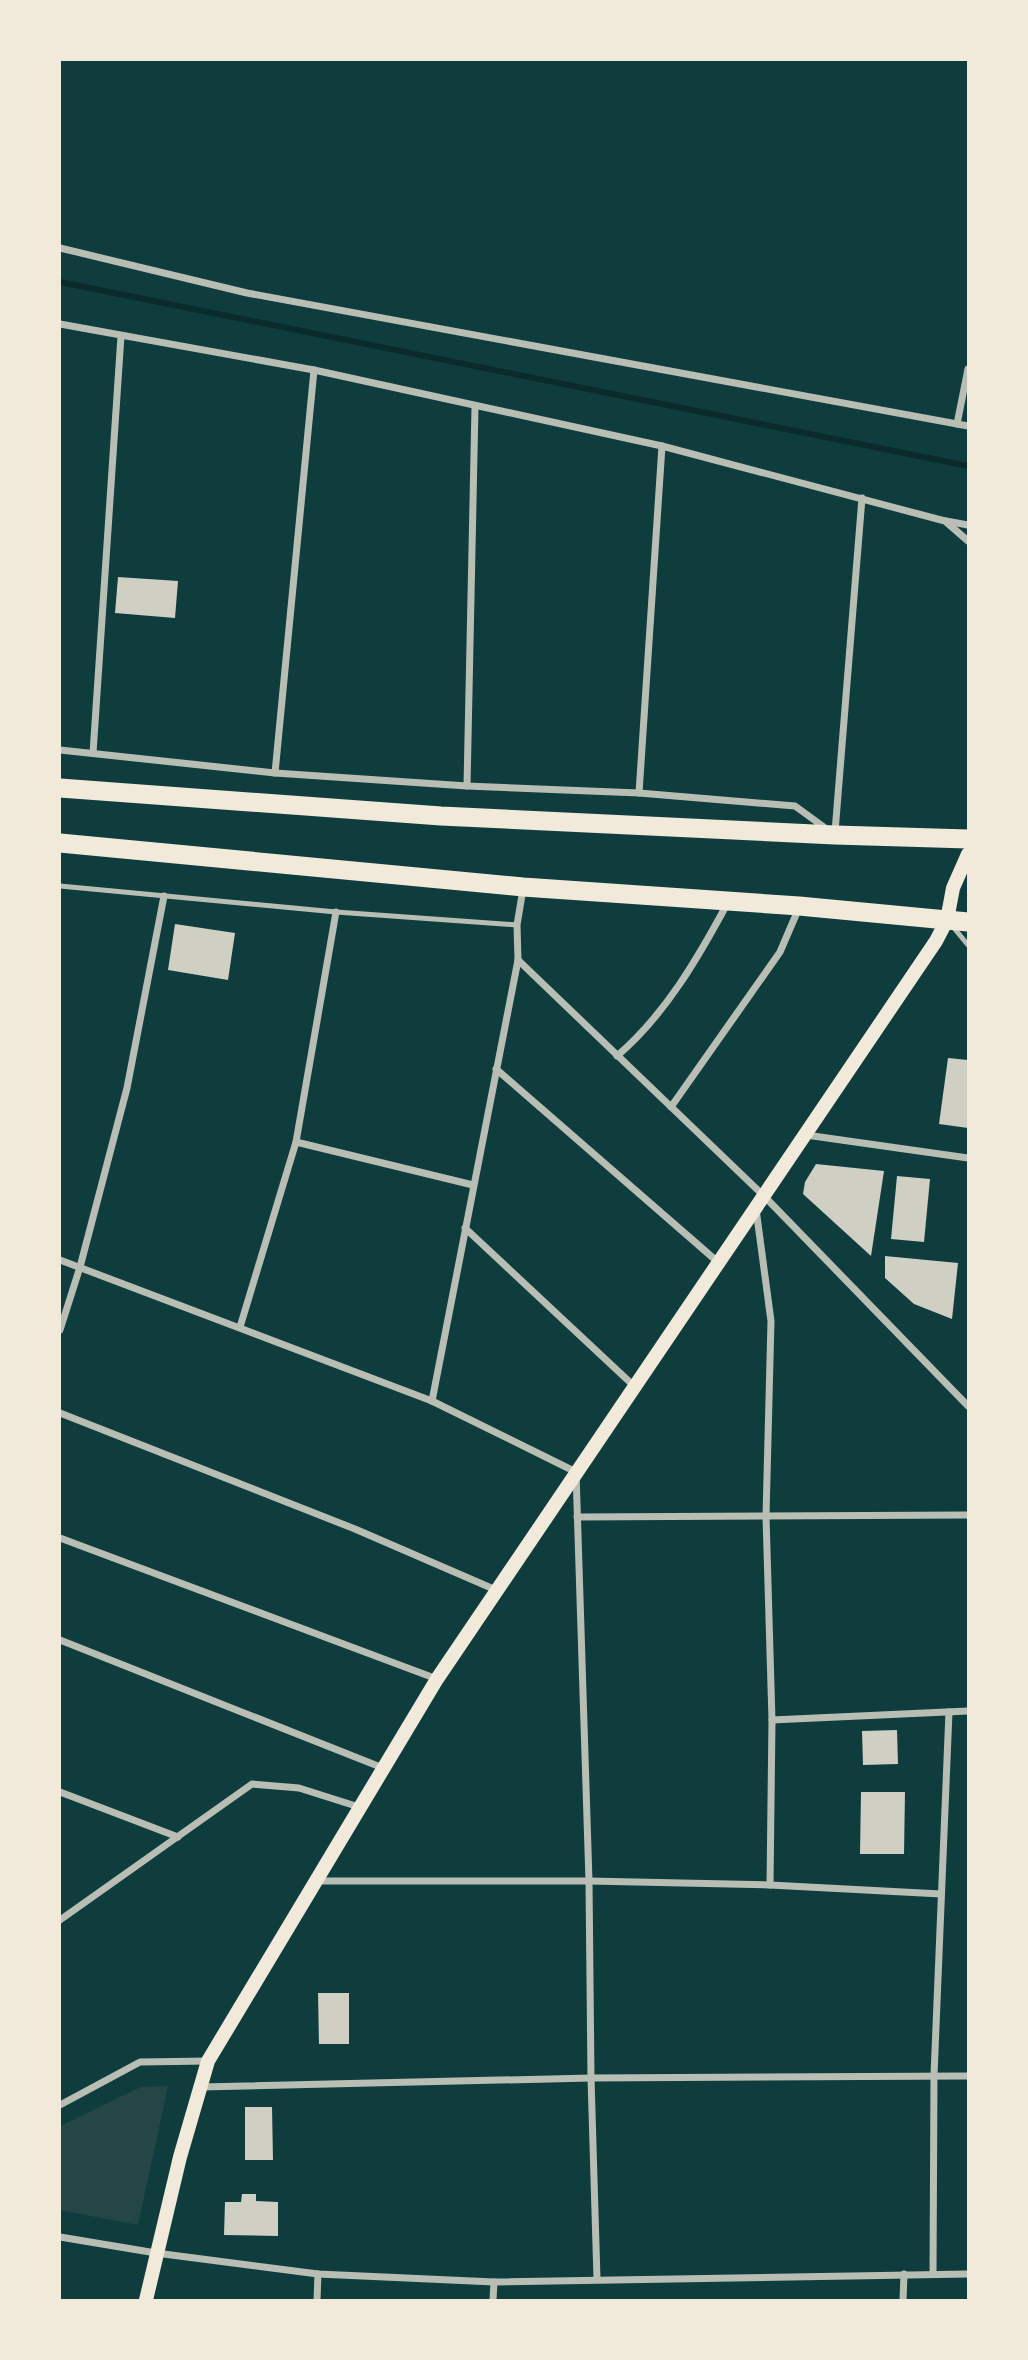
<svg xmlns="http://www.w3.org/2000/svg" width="1028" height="2360" font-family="Roboto,sans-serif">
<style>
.green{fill:#244646}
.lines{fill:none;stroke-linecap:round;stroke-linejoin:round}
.stream{stroke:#0a2a2b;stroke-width:6}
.building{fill:#cfcfc3}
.service{stroke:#b8beb3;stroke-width:5}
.minor{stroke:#b8beb3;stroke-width:7}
.secondary{stroke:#f1e9da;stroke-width:14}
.trunk{stroke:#f1e9da;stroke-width:19}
</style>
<rect width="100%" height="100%" fill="#0f3d3e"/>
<!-- green -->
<polygon class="green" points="168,2086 138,2225 60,2210 60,2126 141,2087"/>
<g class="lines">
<!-- stream -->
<polyline class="stream" points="60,282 968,466"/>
</g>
<!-- building -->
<g class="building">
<polygon points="118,577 178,581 175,618 115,613"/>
<polygon points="175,924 235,933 228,980 168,970"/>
<polygon points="948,1058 968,1060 968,1128 939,1124"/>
<polygon points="816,1164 884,1171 871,1256 803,1194 805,1182"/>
<polygon points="897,1176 930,1179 924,1242 891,1239"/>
<polygon points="885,1256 958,1263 952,1319 914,1304 885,1278"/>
<polygon points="897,1730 898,1764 863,1765 862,1731"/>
<polygon points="861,1792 905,1792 904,1854 860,1854"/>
<polygon points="318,1993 349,1993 349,2044 319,2044"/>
<polygon points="245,2107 272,2107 273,2160 245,2160"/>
<polygon points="242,2194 256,2194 256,2201 278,2202 278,2236 224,2235 225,2202 241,2202"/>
</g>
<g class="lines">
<!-- service -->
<g class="service">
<polyline points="60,886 336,912 517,925"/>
<polyline points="954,928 968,945"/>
</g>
<!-- minor -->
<g class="minor">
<polyline points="60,248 247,293 968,426"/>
<polyline points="60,324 314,370 662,446 945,521 968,541"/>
<polyline points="957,424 968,369"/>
<polyline points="946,521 968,525"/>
<polyline points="60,750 275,773 467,786 639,793 795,806 828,830"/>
<polyline points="93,753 121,336"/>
<polyline points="275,773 314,370"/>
<polyline points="467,786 475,407"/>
<polyline points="639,793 662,446"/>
<polyline points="835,832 862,498"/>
<polyline points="518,960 764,1196 968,1406"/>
<path d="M 617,1056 C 665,1015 698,958 727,904"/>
<polyline points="496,1069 719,1263"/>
<polyline points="671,1107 780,952 798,910"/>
<polyline points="806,1135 968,1158"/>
<polyline points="296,1142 473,1185"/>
<polyline points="756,1209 771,1321 766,1516 772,1720 770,1885"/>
<polyline points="465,1228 634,1386"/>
<polyline points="60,1260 432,1401 576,1472 589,1881 591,2078 597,2279"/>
<polyline points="240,1327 296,1142 336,912"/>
<polyline points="60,1330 80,1267 127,1088 164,896"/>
<polyline points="432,1401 518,960 517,925 523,889"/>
<polyline points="60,1413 355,1529 496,1590"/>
<polyline points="577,1517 968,1515"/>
<polyline points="60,1538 437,1679"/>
<polyline points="60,1640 383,1768"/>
<polyline points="772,1720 968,1711"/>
<polyline points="60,1792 178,1837"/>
<polyline points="315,1881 589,1881 770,1885 941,1894"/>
<polyline points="60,1920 252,1784 299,1788 359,1807"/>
<polyline points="201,2087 591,2078 968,2076"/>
<polyline points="60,2105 140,2062 208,2061"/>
<polyline points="60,2237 156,2253 318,2274 494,2282 968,2274"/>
<polyline points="933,2274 934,2075 949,1712"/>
<polyline points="317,2300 318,2274"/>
<polyline points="493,2300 494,2282"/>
<polyline points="903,2300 904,2274"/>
</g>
<!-- secondary -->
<polyline class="secondary" points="146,2300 180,2157 208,2061 437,1679 936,941 947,920 953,888 968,854"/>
<!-- trunk -->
<g class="trunk">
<polyline points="60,788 441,816 835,835 968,839"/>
<polyline points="60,843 523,887 799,906 968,922"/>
</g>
</g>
<!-- border -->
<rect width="1028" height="2360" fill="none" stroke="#f1e9da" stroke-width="122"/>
</svg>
